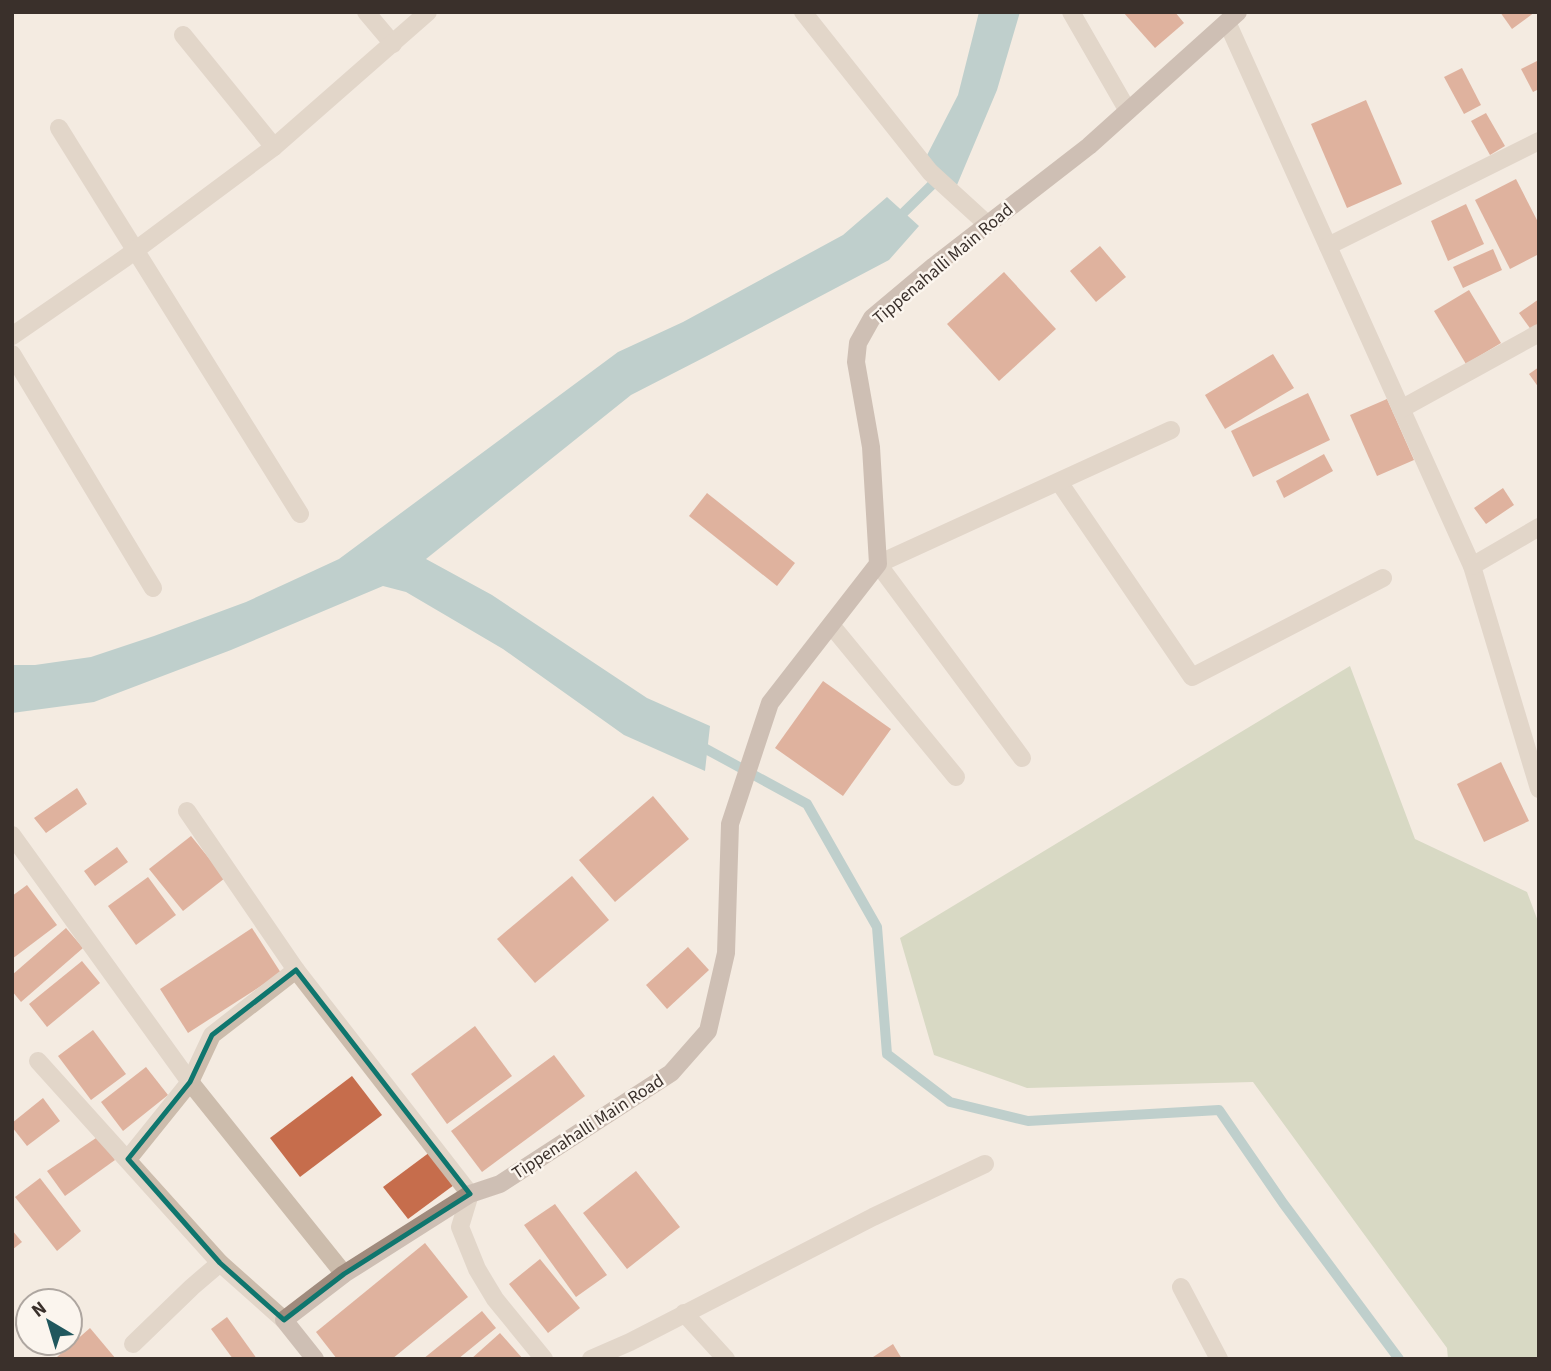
<svg xmlns="http://www.w3.org/2000/svg" width="1551" height="1371" font-family="'Source Sans 3',sans-serif">
<style>
.green{fill:#b6c3a0}
.water{fill:#7faeb1}
.lines{fill:none;stroke-linecap:round;stroke-linejoin:round}
.stream{stroke:#7faeb1;stroke-width:10}
.building{fill:#c66d4c}
.lane{stroke:#ccbcac;stroke-width:18}
.street{stroke:#ccbcac;stroke-width:18}
.secondary{stroke:#a08b7d;stroke-width:18}
.marked{fill:none;stroke:#0f766e;stroke-width:5;stroke-linejoin:round}
.labels{text-anchor:middle;dominant-baseline:central;stroke-width:5;stroke-linejoin:round;paint-order:stroke}
.street-label{font-size:18px;fill:#3a302b;stroke:#fbf5ee}
</style>
<rect width="100%" height="100%" fill="#f4ebe1"/>
<!-- green -->
<polygon class="green" points="1350,666 1415,839 1527,892 1539,924 1539,1359 1448,1359 1447,1348 1253,1082 1027,1088 934,1055 900,938"/>
<!-- water -->
<g class="water">
<polygon points="979,12 1020,12 997,90 957,185 925,159 958,95"/>
<polygon points="887,197 919,226 889,260 707,356 631,395 426,559 492,595 647,698 710,726 705,771 624,735 503,649 406,592 383,586 231,650 94,702 12,713 12,665 35,665 91,657 154,636 246,602 339,559 618,352 683,322 843,235"/>
</g>
<g class="lines">
<!-- stream -->
<g class="stream">
<polyline points="896,220 942,175"/>
<polyline points="695,743 807,804 877,927 887,1054 950,1102 1028,1121 1219,1110 1283,1203 1399,1359"/>
</g>
</g>
<!-- building -->
<g class="building">
<polygon points="1123,12 1175,12 1184,23 1155,48"/>
<polygon points="1500,12 1535,12 1512,29"/>
<polygon points="1539,60 1539,89 1533,92 1521,69"/>
<polygon points="1462,68 1481,105 1464,114 1444,77"/>
<polygon points="1366,100 1402,184 1347,208 1311,124"/>
<polygon points="1486,113 1505,146 1490,155 1471,121"/>
<polygon points="1516,179 1539,224 1539,254 1510,269 1475,200"/>
<polygon points="1466,204 1484,244 1448,261 1431,221"/>
<polygon points="1100,246 1126,277 1096,302 1070,271"/>
<polygon points="1493,249 1502,270 1463,288 1453,267"/>
<polygon points="1004,272 1056,329 999,381 947,324"/>
<polygon points="1469,290 1501,343 1466,364 1434,311"/>
<polygon points="1539,299 1539,326 1532,331 1519,313"/>
<polygon points="1273,354 1294,388 1225,429 1205,395"/>
<polygon points="1539,367 1539,388 1529,374"/>
<polygon points="1308,393 1330,440 1253,477 1231,431"/>
<polygon points="1387,399 1414,460 1377,476 1350,415"/>
<polygon points="1324,454 1333,471 1284,498 1276,481"/>
<polygon points="1503,488 1514,505 1486,524 1474,508"/>
<polygon points="707,493 795,563 777,586 689,516"/>
<polygon points="823,681 891,729 843,796 775,748"/>
<polygon points="1501,762 1529,821 1484,842 1457,784"/>
<polygon points="77,788 87,804 46,833 34,818"/>
<polygon points="653,796 689,839 615,902 579,860"/>
<polygon points="191,836 225,878 183,911 149,869"/>
<polygon points="117,847 128,862 95,886 84,871"/>
<polygon points="572,876 609,920 535,983 497,939"/>
<polygon points="148,877 176,915 136,945 108,906"/>
<polygon points="27,885 57,925 12,959 12,896"/>
<polygon points="66,928 83,948 21,1002 12,991 12,975"/>
<polygon points="252,928 281,973 188,1033 160,989"/>
<polygon points="688,947 709,970 667,1009 646,985"/>
<polygon points="82,961 100,983 47,1027 29,1004"/>
<polygon points="475,1026 512,1076 447,1124 411,1074"/>
<polygon points="93,1030 126,1074 91,1100 58,1056"/>
<polygon points="554,1055 585,1096 482,1172 451,1131"/>
<polygon points="146,1067 168,1095 123,1131 101,1102"/>
<polygon points="352,1076 382,1115 300,1177 270,1138"/>
<polygon points="43,1098 60,1121 27,1146 12,1127 12,1123"/>
<polygon points="99,1136 115,1160 65,1196 47,1171"/>
<polygon points="430,1152 454,1185 408,1219 383,1187"/>
<polygon points="636,1171 680,1227 627,1269 583,1213"/>
<polygon points="40,1178 81,1231 57,1251 15,1197"/>
<polygon points="555,1204 607,1275 576,1297 524,1225"/>
<polygon points="12,1230 22,1242 12,1250"/>
<polygon points="425,1243 468,1297 392,1359 337,1359 316,1332"/>
<polygon points="540,1259 580,1308 548,1333 509,1284"/>
<polygon points="482,1311 496,1328 458,1359 423,1359"/>
<polygon points="227,1317 257,1359 233,1359 211,1329"/>
<polygon points="90,1328 116,1359 59,1359 57,1357"/>
<polygon points="500,1333 523,1359 471,1359"/>
<polygon points="893,1344 902,1359 870,1359"/>
</g>
<g class="lines">
<!-- lane -->
<polyline class="lane" points="684,1313 726,1359"/>
<!-- street -->
<g class="street">
<polyline points="366,12 393,44"/>
<polyline points="803,12 930,172 988,225"/>
<polyline points="1071,12 1128,111"/>
<polyline points="1227,22 1472,566 1539,789"/>
<polyline points="183,35 274,147"/>
<polyline points="59,128 300,514"/>
<polyline points="1328,246 1539,141"/>
<polyline points="12,336 125,258 274,147 428,12"/>
<polyline points="12,354 153,588"/>
<polyline points="1401,409 1539,333"/>
<polyline points="1059,482 1192,677 1383,578"/>
<polyline points="1472,566 1539,527"/>
<polyline points="831,625 956,777"/>
<polyline points="1022,758 878,564 1171,430"/>
<polyline points="187,811 296,970 470,1194 460,1227 477,1269 495,1299 544,1359"/>
<polyline points="12,835 190,1082 344,1274"/>
<polyline points="38,1061 220,1263 284,1320"/>
<polyline points="128,1159 190,1082 212,1035 296,970"/>
<polyline points="1181,1287 1219,1359"/>
<polyline points="133,1344 192,1287 220,1263"/>
<polyline points="591,1359 630,1342 873,1217 985,1164"/>
</g>
<!-- secondary -->
<polyline class="secondary" points="315,1359 284,1320 344,1274 470,1194 500,1184 671,1073 708,1031 726,953 730,824 770,703 878,564 871,447 856,362 858,343 872,318 934,266 1089,146 1238,12"/>
</g>
<!-- marked area -->
<path d="M0 0H1551V1371H0ZM 296,970 L 470,1194 L 344,1274 L 284,1320 L 220,1263 L 128,1159 L 190,1082 L 212,1035 Z" fill="#f4ebe1" fill-opacity=".55" fill-rule="evenodd"/>
<path class="marked" d="M 296,970 L 470,1194 L 344,1274 L 284,1320 L 220,1263 L 128,1159 L 190,1082 L 212,1035 Z"/>
<g class="labels">
<!-- street labels -->
<g class="street-label">
<text transform="translate(943 264) rotate(-40)">Tippenahalli Main Road</text>
<text transform="translate(588 1127) rotate(-33)">Tippenahalli Main Road</text>
</g>
</g>
<!-- border -->
<rect width="1551" height="1371" fill="none" stroke="#3a302b" stroke-width="28"/>
<!-- north arrow -->
<g transform="translate(49 1322) rotate(322)"><circle r="33" fill="#fbf5ee" stroke="#aea6a0" stroke-width="2"/>
<path d="M0-5L12 26L0 18L-12 26Z" fill="#20575d"/>
<text y="-10" font-size="19" font-weight="bold" text-anchor="middle" fill="#3a302b">N</text>
</g>
</svg>
